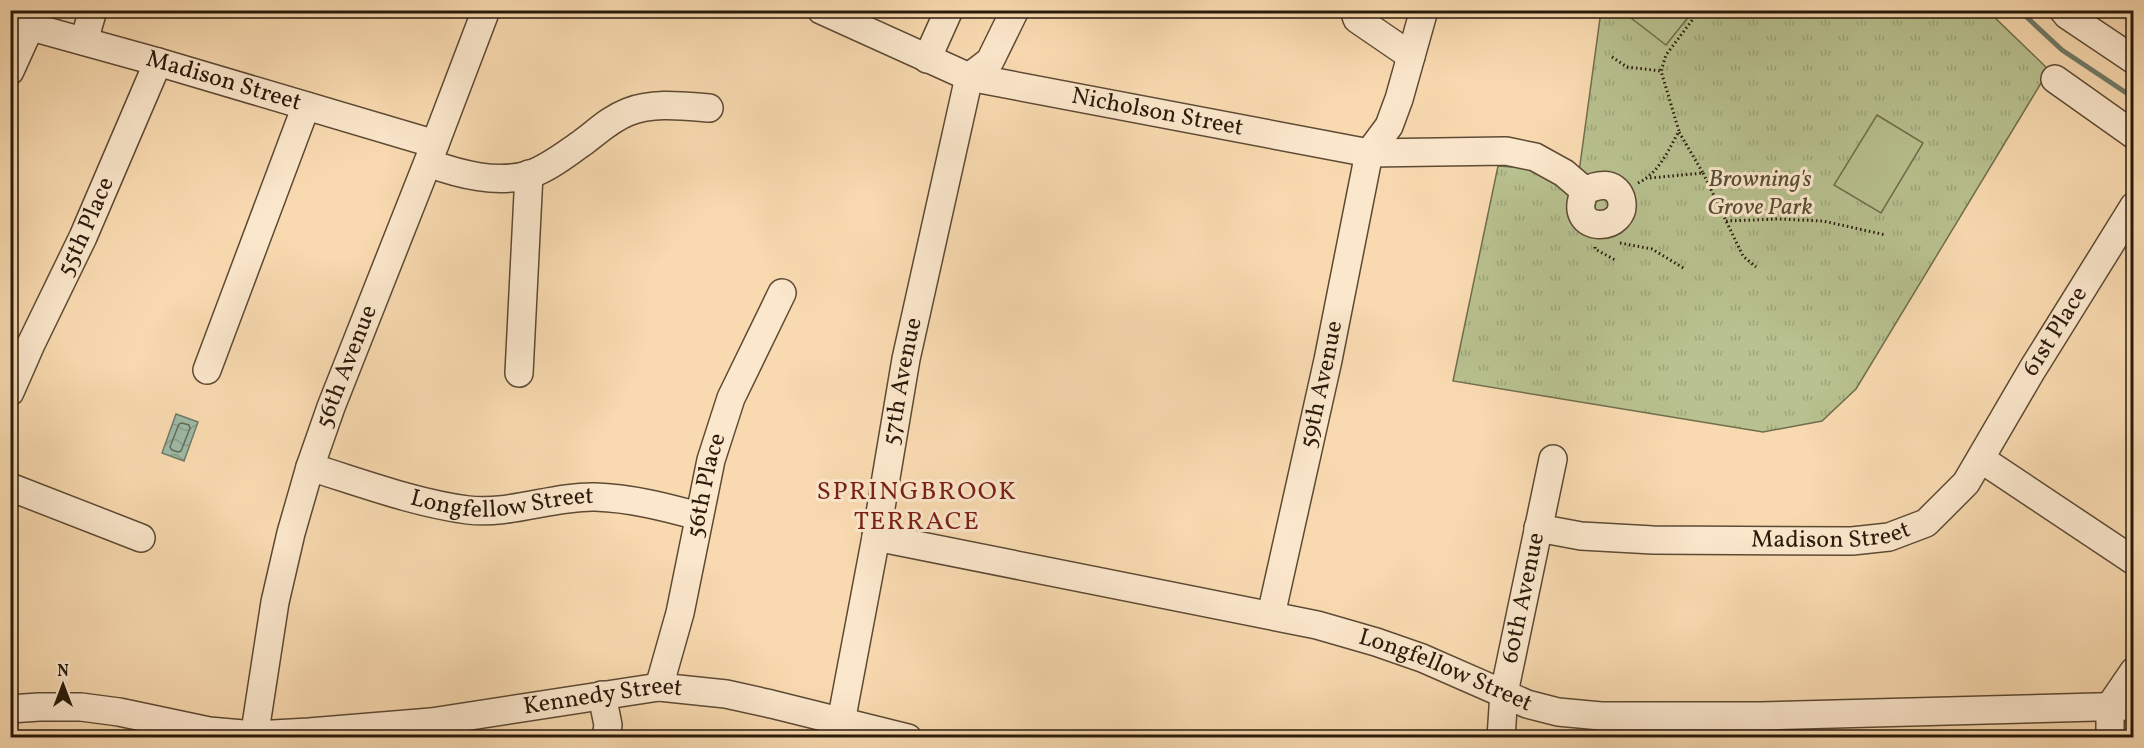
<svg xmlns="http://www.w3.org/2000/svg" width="2144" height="748" font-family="Vollkorn,serif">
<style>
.grass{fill:url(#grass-tufts);stroke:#706e4d;stroke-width:1.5}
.garden{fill:#b8c18f;stroke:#706e4d;stroke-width:1.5}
.water{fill:url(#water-waves);stroke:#6f7b69;stroke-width:1.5}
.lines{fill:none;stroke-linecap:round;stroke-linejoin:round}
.shore{stroke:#646a59;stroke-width:1.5}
.stream{stroke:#6f7b69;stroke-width:5}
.minor-casing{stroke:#5d4a34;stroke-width:30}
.path{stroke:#291a0b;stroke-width:3;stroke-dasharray:1.5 3;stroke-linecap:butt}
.minor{stroke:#fbe7cc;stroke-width:27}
.labels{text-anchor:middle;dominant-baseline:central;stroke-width:6;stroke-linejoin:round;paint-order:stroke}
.street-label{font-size:24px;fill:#291a0b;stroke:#fbe7cc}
.park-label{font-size:24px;font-style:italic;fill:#544c33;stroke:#fbe7cc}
.neighbourhood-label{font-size:26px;letter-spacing:1.5px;fill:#7a1f14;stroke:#fbe7cc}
</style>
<defs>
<pattern id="grass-tufts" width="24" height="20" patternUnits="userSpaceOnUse" patternTransform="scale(1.5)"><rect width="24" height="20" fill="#b8c18f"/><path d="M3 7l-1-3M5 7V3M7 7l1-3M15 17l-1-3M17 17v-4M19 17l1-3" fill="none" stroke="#9ea57a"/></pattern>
<pattern id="water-waves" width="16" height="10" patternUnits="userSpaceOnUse" patternTransform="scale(1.5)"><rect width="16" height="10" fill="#9ebba7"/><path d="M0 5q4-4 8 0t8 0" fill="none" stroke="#88a08e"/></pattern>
</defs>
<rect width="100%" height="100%" fill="#f9dab0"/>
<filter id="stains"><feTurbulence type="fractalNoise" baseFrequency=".00333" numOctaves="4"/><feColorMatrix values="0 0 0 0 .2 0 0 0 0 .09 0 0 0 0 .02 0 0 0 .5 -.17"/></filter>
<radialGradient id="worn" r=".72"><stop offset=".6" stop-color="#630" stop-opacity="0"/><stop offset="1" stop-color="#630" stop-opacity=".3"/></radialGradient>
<!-- grass -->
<polygon class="grass" points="1601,11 1988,11 2049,70 1856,389 1822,421 1763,432 1453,381 1498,166 1579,172"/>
<!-- garden -->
<g class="garden">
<polygon points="1622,11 1685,11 1690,15 1666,45"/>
<polygon points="1877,115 1923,143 1881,213 1834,185"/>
</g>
<!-- water -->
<polygon class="water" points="176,414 198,422 184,461 162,453"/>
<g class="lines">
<!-- shore -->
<polygon class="shore" points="182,423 189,425 190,428 181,451 178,452 172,450 170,447 179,424"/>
<!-- stream -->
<polyline class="stream" points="2019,10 2062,50 2134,98"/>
<!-- minor casing -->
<g class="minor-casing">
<g id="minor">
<path id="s1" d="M 821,10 L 969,77 L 1369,153 L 1506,151 L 1535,157 L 1564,173 L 1585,191 C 1564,236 1631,233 1621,198 C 1615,181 1597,184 1585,191"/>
<polyline points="1354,10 1357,19 1411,56"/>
<polyline points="2063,10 2067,15 2134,60"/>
<path id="s2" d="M 10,21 L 158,62 L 435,144"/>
<polyline points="84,41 93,10"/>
<polyline points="927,59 949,10"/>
<polyline points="10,71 30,27"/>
<polyline points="2055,79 2134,135"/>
<path d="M 428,163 C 459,174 498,185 531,174 C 550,167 566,154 582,143 C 597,132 610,119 628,112 C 653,102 683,106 709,108"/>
<polyline points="207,370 306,106"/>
<polyline points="519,373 529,174"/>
<path id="s3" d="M 10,392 L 31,344 L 83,237 L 158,62"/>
<polyline points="1981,459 2134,561"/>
<path id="s4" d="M 310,467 C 362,483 415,503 468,510 C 511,515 553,496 595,497 C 630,498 665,507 698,516"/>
<polyline points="10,487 141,538"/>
<path id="s5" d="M 1538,528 L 1581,536 L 1653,540 L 1852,541 L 1889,537 L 1926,523 L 1966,483 L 2032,370 L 2134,206"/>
<path id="s6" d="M 876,537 L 1317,625 L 1376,642 L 1422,658 L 1527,704 L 1558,712 L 1601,716 L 1761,716 L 2134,706"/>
<path id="s7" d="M 1271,615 L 1328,360 L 1369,153 L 1389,126 L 1399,99 L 1424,10"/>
<path id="s8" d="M 659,687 L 680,613 L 711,460 L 731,398 L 782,293"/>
<polyline points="602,695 608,725 606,738"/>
<path id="s9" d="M 10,709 L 39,707 L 81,707 L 119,712 L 209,731 L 254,735 L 309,732 L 431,722 L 659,687 L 726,694 L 771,704 L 908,738"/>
<path id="s10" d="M 841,722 L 876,537 L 906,359 L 969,77 L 990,61 L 1015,10"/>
<path id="s11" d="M 254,738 L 275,602 L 291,533 L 310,467 L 331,407 L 435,144 L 486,10"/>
<path id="s12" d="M 1501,738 L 1504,693 L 1553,459"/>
<polyline points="2110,738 2110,706 2134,671"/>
</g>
</g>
<!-- path -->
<g class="path">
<polyline points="1612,57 1627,67 1661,71"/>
<polyline points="1703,173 1743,256 1756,267"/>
<polyline points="1650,178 1703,173 1679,132"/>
<path d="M 1638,183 C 1659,173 1668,151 1679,131 L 1661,71 L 1666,55 L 1693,19"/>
<polyline points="1726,221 1778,219 1823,221 1886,235"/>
<polyline points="1620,243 1652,249 1685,269"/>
<polyline points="1595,247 1595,249 1617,261"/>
</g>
<!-- minor -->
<use href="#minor" class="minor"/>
</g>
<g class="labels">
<!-- street labels -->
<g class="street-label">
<text stroke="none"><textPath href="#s2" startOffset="222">Madison Street</textPath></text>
<text stroke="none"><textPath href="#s1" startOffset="354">Nicholson Street</textPath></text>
<text stroke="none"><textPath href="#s3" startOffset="182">55th Place</textPath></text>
<text stroke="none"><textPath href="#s5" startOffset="624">61st Place</textPath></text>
<text stroke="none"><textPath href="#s11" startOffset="384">56th Avenue</textPath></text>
<text stroke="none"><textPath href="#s10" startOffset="346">57th Avenue</textPath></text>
<text stroke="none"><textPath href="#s7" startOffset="236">59th Avenue</textPath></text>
<text stroke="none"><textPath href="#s8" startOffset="207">56th Place</textPath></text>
<text stroke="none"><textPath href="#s4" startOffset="198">Longfellow Street</textPath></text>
<text stroke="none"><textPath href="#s5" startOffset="294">Madison Street</textPath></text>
<text stroke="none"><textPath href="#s12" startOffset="142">60th Avenue</textPath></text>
<text stroke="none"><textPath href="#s6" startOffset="586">Longfellow Street</textPath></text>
<text stroke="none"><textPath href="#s9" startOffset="598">Kennedy Street</textPath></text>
</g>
<!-- park labels -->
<g class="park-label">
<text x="1760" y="180">Browning's<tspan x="1760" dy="28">Grove Park</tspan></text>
</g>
<!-- neighbourhood labels -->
<g class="neighbourhood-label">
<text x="917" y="492">SPRINGBROOK<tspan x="917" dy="30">TERRACE</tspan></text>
</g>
</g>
<!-- margin -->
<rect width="2144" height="748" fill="none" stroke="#f9dab0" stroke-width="36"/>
<rect x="12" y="12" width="2120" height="724" fill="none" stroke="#291a0b" stroke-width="3"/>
<rect x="18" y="18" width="2108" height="712" fill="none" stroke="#291a0b" stroke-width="1.5"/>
<!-- north arrow -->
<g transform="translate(63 685)" stroke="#fbe7cc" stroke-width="4.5" paint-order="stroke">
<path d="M0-4.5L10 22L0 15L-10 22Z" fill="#291a0b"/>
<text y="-9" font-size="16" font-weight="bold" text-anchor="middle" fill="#291a0b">N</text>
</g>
<rect width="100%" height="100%" filter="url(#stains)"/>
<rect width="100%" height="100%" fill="url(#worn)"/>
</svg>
